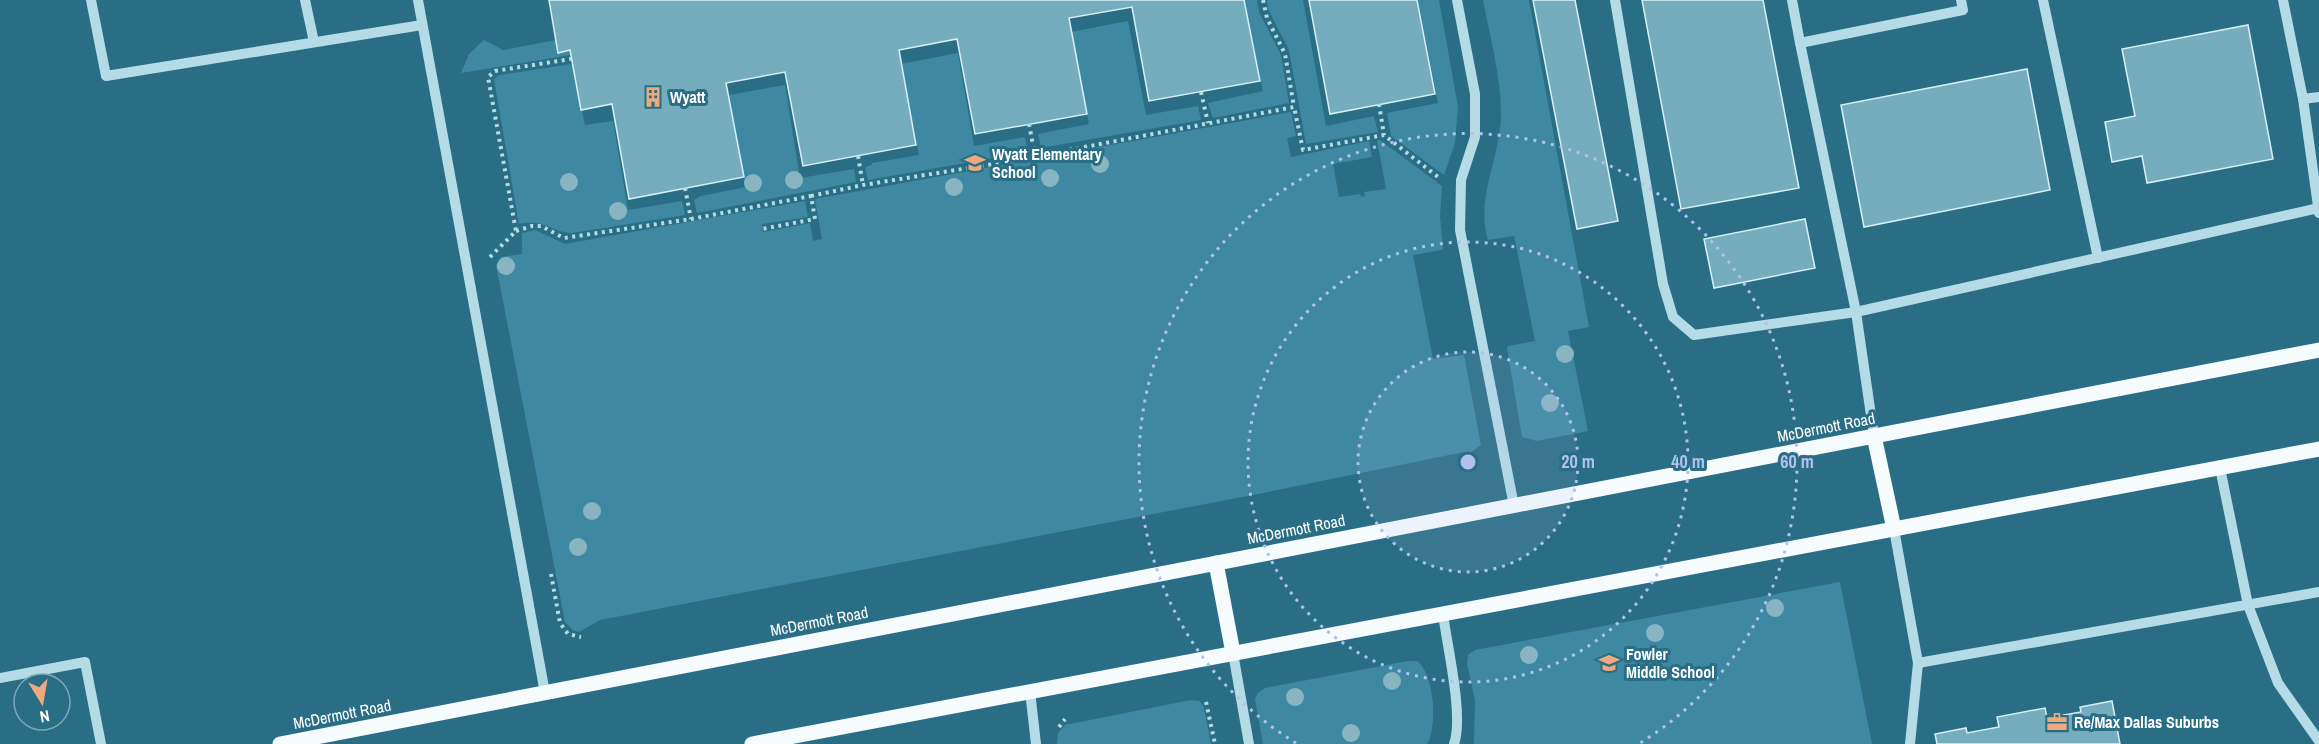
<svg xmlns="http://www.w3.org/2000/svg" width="2319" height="744" font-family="'Archivo Narrow',sans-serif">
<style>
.green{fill:#3e89a1}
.building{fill:#75acbe;stroke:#d8eff6;stroke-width:1.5}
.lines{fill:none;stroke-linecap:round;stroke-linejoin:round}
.path{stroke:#b5dbe7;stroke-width:4;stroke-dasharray:3 4.5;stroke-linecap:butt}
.minor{stroke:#b5dbe7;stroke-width:10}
.major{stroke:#f6fbfe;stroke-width:15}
.tree{fill:#89b5c3}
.ring{fill:none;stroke:#b0c1f1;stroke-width:3;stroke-dasharray:3 6}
.labels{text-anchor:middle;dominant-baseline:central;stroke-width:6;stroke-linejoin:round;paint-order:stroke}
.poi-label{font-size:16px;font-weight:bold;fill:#fff;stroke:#296e85;text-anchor:start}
.street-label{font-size:16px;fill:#fff;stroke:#296e85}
.centre{fill:#b0c1f1;stroke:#296e85;stroke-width:3}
.ring-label{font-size:18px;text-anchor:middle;font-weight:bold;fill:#b0c1f1;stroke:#296e85;stroke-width:6;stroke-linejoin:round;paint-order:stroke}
</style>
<rect width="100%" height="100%" fill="#296e85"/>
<!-- green -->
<g class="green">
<polygon points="1244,0 1257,0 1259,12 1281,55 1289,103 1213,118 1208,103 1263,91"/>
<polygon points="1267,0 1303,0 1326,126 1374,116 1378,132 1306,144 1289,50 1268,9"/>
<polygon points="1418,0 1439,0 1458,107 1455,143 1444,175 1391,136 1387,113 1438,103"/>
<path d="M 1483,0 L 1529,0 L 1589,327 L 1568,331 L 1588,431 L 1537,441 L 1522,437 L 1507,348 L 1508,346 L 1535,341 L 1514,236 L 1488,240 C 1475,198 1501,156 1501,114 C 1501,76 1490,37 1483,0 Z"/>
<polygon points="1128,21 1146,115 1198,106 1201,120 1041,148 1038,134 1089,124 1071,32"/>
<polygon points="484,40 503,50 556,40 558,52 570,50 571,55 461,73 469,54"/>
<polygon points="958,53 974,146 1025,137 1028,152 868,180 865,167 872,165 872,163 919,155 901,64"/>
<path d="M 572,64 L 585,125 L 613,121 L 628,210 L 682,201 L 685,215 L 572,233 C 549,232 547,219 519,224 L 494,79 L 500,75 Z"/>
<polygon points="785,85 800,178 854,169 856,182 697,213 694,200 701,196 746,187 729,95"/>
<polygon points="1291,112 1296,136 1287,138 1291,157 1369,141 1372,157 1333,164 1339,197 1360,194 1361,197 1365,196 1364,192 1386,189 1377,140 1380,140 1442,186 1440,216 1443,248 1442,250 1413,255 1433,359 1464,355 1481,445 1468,454 1464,452 1263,493 600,620 579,632 573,630 565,622 496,265 501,257 522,254 522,233 535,230 565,244 805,201 808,217 762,224 763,232 810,223 813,241 822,239 815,199"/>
<polygon points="1840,582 1872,744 1474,744 1475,700 1467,664 1468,655 1475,650"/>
<path d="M 1408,661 L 1417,661 C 1434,673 1438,727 1427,744 L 1263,744 L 1255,699 L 1258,693 L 1265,688 Z"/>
<polygon points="1191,700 1200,701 1204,708 1211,744 1057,744 1058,733 1065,725"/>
</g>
<!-- building -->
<g class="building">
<polygon points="549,0 1244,0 1260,81 1149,101 1132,7 1069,18 1087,114 975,134 957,39 899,50 916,145 803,166 785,72 726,83 744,177 629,199 612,104 581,110 570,50 558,53"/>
<polygon points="1309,0 1417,0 1435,94 1330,114"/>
<polygon points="1533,0 1575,0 1618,221 1577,229"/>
<polygon points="1642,0 1763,0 1799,188 1681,209"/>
<polygon points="2248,25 2273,159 2147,183 2142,156 2112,162 2105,122 2135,116 2122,49"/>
<polygon points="2027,69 2050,190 1864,227 1841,105"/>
<polygon points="1805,219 1815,268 1714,288 1704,239"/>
<polygon points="2112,701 2120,744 1937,744 1935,734 1966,728 1967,733 1999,727 1997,717 2045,708 2047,718 2081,712 2080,707"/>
</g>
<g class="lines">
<!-- path -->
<g class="path">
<polyline points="1263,0 1267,18 1285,54 1294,107"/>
<polyline points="1201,92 1208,123"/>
<polyline points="1379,104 1384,135"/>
<polyline points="1029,124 1035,156"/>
<polyline points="858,156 863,185"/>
<polyline points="685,188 691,219"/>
<polyline points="811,196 863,185 1006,162 1294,107 1303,150 1384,135 1438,177"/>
<polyline points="516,231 532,226 541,226 564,238 691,219 811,196 815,219 762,229"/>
<polyline points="490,257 516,231 488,77 495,71 571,59"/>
<polyline points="551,574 560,623 568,634 581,637"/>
<polyline points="1206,702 1215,744"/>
<polyline points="1059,727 1065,719"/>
</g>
<!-- minor -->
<g class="minor">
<polyline points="91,0 106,76 422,25"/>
<polyline points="305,0 314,42"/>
<polyline points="418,0 545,693"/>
<polyline points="1457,0 1475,94 1475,137 1461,180 1460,230 1514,506"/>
<polyline points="1615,0 1663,284 1673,317 1694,335 1856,312 2319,208"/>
<polyline points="1792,0 1800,43 1963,10 1961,0"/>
<polyline points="2043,0 2098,258"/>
<polyline points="2283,0 2303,99"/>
<polyline points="1800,43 1856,312 1874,436"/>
<polyline points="2319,213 2303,99 2319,97"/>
<polyline points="2220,468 2248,605 2278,683 2319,741"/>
<polyline points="1894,529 1918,663 2319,592"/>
<path d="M 1443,614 C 1447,646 1464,716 1454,744"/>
<polyline points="1233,653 1249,744"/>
<polyline points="0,678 85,662 101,744"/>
<polyline points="1030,691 1036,744"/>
<polyline points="1910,744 1918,663"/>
</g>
<!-- major -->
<g class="major">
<polyline points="1874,436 1894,529"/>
<polyline points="1216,563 1233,653"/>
<polyline points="280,744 2319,350"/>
<polyline points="752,744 2319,449"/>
</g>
</g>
<!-- trees -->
<g class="tree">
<circle cx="1100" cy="164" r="9"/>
<circle cx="1050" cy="178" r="9"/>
<circle cx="794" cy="180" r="9"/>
<circle cx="569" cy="182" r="9"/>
<circle cx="753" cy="183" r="9"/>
<circle cx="954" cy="187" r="9"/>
<circle cx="618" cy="211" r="9"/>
<circle cx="506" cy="266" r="9"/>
<circle cx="1565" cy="354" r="9"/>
<circle cx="1550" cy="403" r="9"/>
<circle cx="592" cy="511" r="9"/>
<circle cx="578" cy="547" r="9"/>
<circle cx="1775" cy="608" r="9"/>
<circle cx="1655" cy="633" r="9"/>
<circle cx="1529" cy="655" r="9"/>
<circle cx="1392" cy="681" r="9"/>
<circle cx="1295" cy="697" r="9"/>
<circle cx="1351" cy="733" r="9"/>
</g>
<!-- distance rings -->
<circle cx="1468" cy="462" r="110" fill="#b0c1f1" fill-opacity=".12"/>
<g class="ring">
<circle cx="1468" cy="462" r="110"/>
<circle cx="1468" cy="462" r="220"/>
<path d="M1296 743A329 329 0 1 1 1640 743"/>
</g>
<!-- icons -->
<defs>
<g id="building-bare" transform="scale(1.62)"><path d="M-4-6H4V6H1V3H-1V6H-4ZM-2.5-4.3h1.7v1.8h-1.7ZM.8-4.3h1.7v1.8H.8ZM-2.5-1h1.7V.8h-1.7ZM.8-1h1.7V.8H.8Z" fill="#eeaa7c" stroke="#296e85" stroke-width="2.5" paint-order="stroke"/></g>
<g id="school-bare" transform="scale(1.62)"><path d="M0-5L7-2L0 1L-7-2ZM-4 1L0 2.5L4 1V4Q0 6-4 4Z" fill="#eeaa7c" stroke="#296e85" stroke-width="2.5" paint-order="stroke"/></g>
<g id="office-bare" transform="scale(1.62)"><path d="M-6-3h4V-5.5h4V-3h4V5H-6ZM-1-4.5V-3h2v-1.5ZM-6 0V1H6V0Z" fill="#eeaa7c" stroke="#296e85" stroke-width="2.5" paint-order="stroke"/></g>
</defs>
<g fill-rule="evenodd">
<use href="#building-bare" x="653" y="97"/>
<use href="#school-bare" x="975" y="163"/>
<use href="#school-bare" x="1609" y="663"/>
<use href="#office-bare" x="2057" y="722"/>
</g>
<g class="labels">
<!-- poi labels -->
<g class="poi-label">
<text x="670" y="97">Wyatt</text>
<text x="992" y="154">Wyatt Elementary<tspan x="992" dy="18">School</tspan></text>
<text x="1626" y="654">Fowler<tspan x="1626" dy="18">Middle School</tspan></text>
<text x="2074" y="722">Re/Max Dallas Suburbs</text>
</g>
<!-- street labels -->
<g class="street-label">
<text transform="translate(1826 427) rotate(-11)">McDermott Road</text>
<text transform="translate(1296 529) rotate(-11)">McDermott Road</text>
<text transform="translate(819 621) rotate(-11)">McDermott Road</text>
<text transform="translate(342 714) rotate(-11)">McDermott Road</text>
</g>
</g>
<circle cx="1468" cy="462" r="9" class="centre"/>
<g class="ring-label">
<text x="1578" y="468">20 m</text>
<text x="1688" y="468">40 m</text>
<text x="1797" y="468">60 m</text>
</g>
<!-- north arrow -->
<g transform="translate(42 702) rotate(169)"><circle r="28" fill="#296e85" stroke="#7fa8b6" stroke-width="1.5"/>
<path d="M0-4.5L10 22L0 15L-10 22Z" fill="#eeaa7c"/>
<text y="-9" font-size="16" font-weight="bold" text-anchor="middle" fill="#ffffff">N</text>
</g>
</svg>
